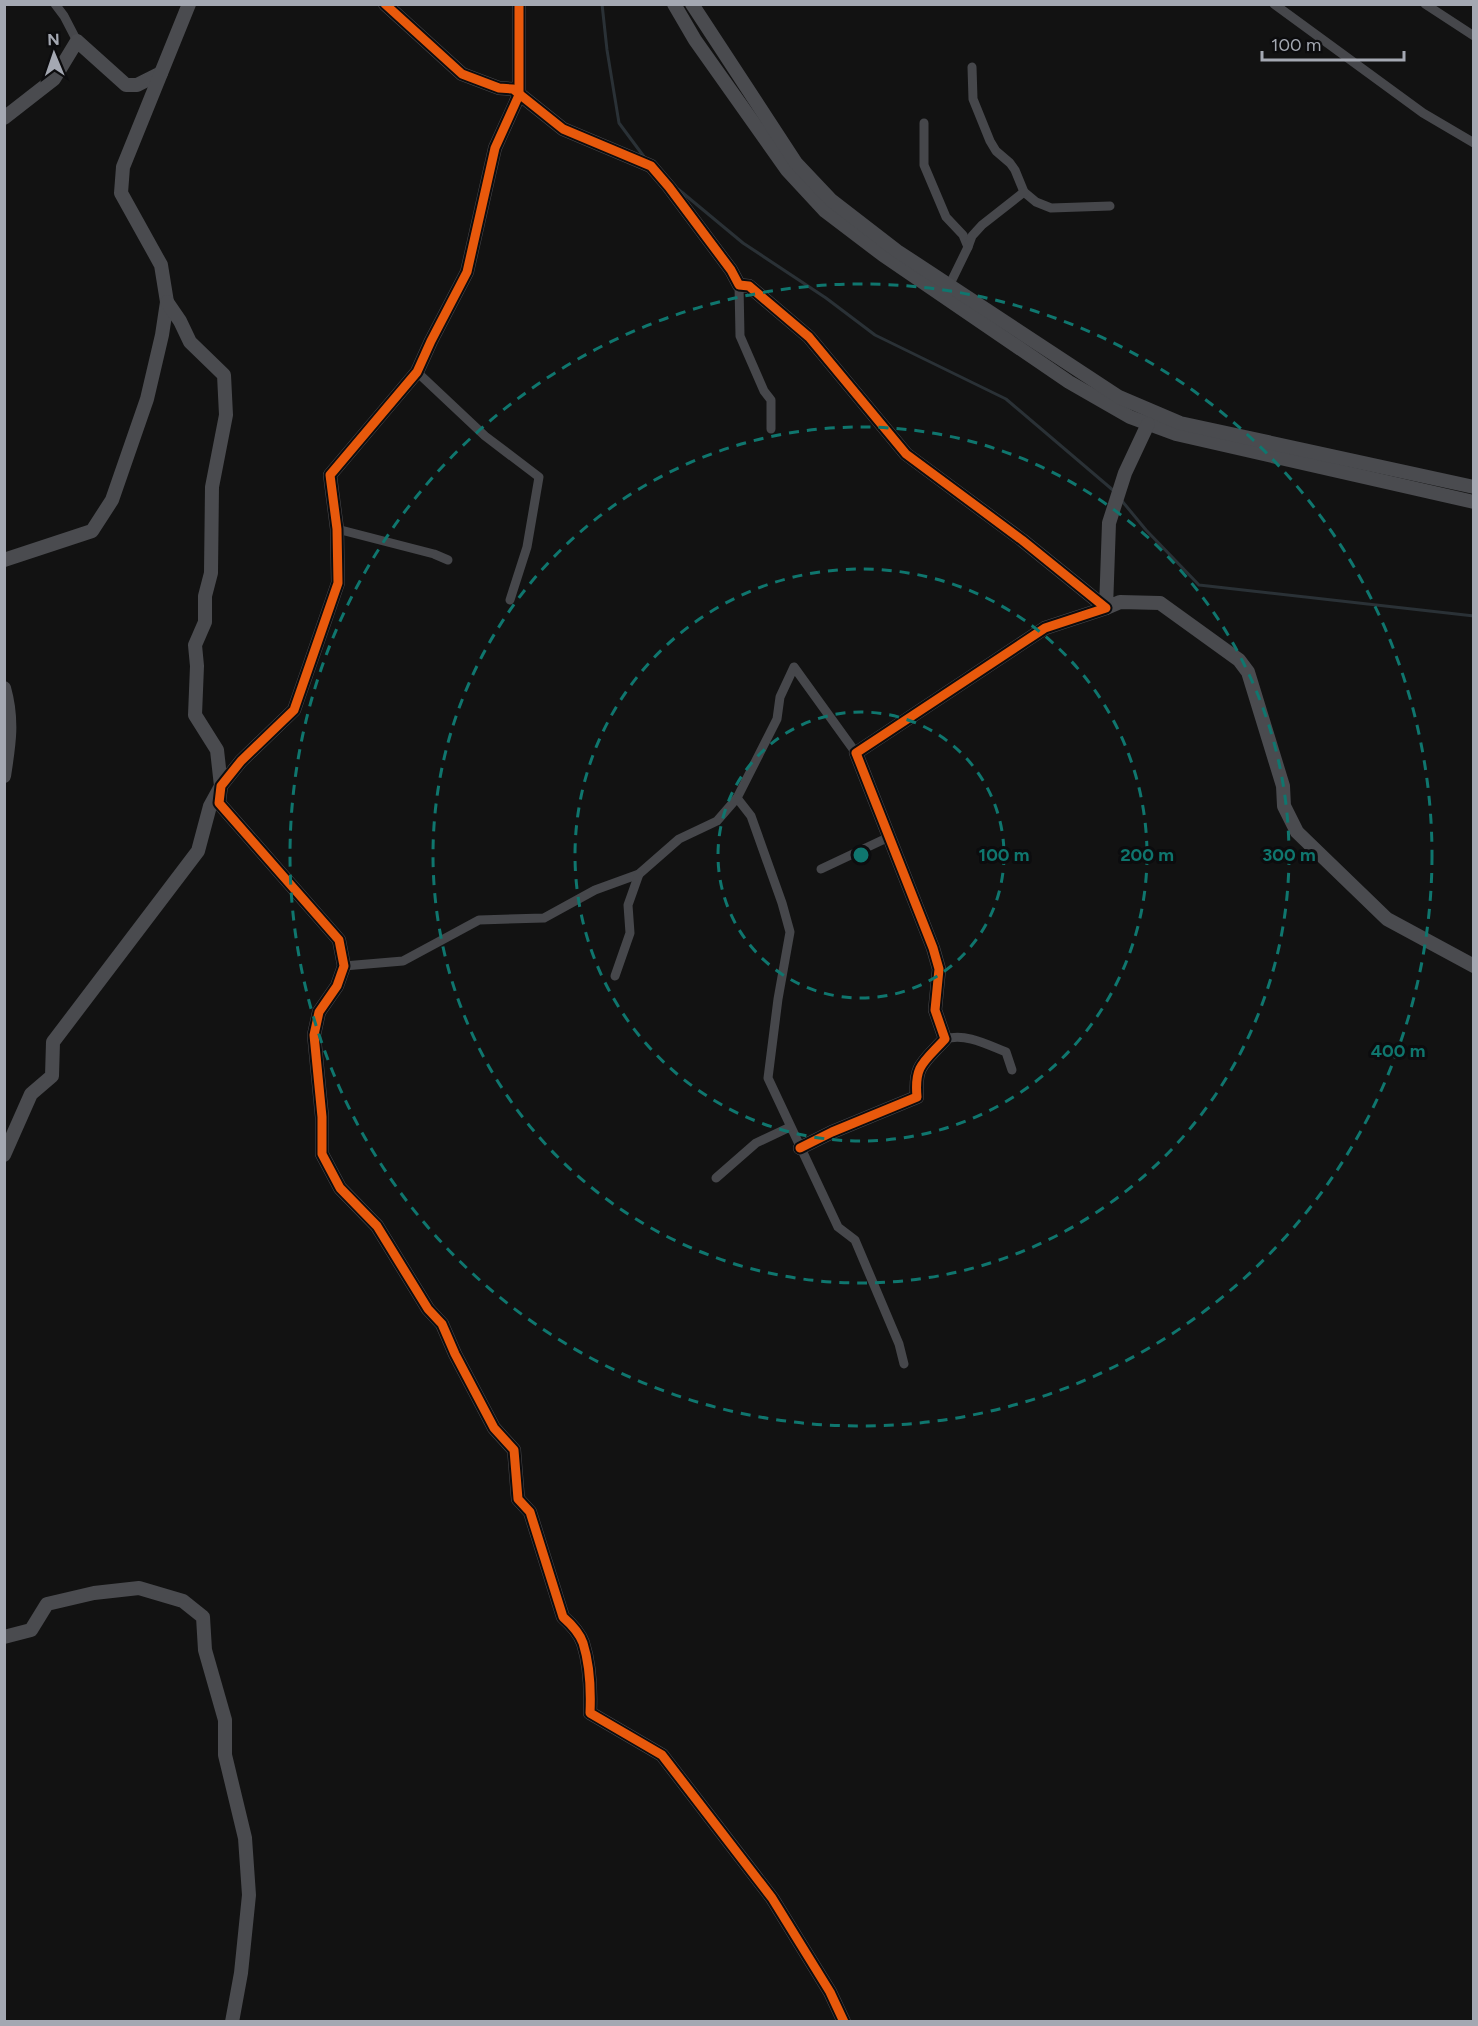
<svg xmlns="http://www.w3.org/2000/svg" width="1478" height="2026" font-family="Figtree,sans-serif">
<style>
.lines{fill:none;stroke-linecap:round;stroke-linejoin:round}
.stream{stroke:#2a3136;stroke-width:3}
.street{stroke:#46474b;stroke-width:9}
.secondary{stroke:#4a4b4f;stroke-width:14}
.cycleway-casing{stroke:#0c0c0e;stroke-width:13}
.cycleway{stroke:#e8590c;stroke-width:9}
.ring{fill:none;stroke:#0f766e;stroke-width:3;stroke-dasharray:10 8}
.centre{fill:#0f766e;stroke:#0c0c0e;stroke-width:3}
.ring-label{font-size:18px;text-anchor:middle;font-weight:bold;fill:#0f766e;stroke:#0c0c0e;stroke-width:6;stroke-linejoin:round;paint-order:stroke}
</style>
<rect width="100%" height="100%" fill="#121212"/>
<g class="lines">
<!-- stream -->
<g class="stream">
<polyline points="602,4 607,50 619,123 645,158"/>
<polyline points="678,189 743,243 826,298 875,335 1006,399 1114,491"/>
<polyline points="1122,501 1146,530 1199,585 1474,616"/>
</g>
<!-- street -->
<g class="street">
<polyline points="55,4 64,16 77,41"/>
<polyline points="1274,4 1423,113 1474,143"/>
<polyline points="1425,4 1474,36"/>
<polyline points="972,67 973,99 990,141 996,151 1010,163 1015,170 1024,192 1036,202 1051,208 1110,206"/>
<polyline points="924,123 924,165 946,217 963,235 968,247"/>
<polyline points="739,285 740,336 764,391 771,400 771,429"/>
<polyline points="949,286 968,247 972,236 982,225 1024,192"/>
<polyline points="417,372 485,436 539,477 527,547 510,600"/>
<polyline points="337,529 434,554 448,560"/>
<polyline points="856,753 794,667 780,697 777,719 737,798 751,816 782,903 790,932 778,999 768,1078 838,1227 855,1240 899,1344 904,1364"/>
<polyline points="821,869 889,837"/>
<polyline points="344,966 403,961 479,920 544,918 595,890 639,874 679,839 717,821 737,798"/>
<polyline points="615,976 630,933 628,905 639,874"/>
<path d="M 945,1039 C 966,1033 986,1044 1006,1052 L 1012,1070"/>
<polyline points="716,1178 756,1143 790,1127"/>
</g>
<!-- secondary -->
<g class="secondary">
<path d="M 385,4 L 462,74 L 499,88 L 513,89 L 563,129 L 651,166 L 669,187 L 731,270 L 739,285 L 749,286 L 809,337 L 906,454 L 1022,540 L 1106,608 L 1045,628 L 856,753 L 933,948 L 939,969 L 935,1010 L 945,1039 C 924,1062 914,1065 917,1097 L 832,1132 L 800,1148"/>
<path d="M 519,4 L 519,95 L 495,148 L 467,272 L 431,341 L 417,372 L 330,475 L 337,529 L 338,583 L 294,710 L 241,761 L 221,786 L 219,803 L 339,940 L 344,966 L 337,986 L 319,1012 L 314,1035 L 322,1117 L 322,1154 L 340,1188 L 377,1226 L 428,1309 L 442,1324 L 455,1354 L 494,1428 L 514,1450 L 518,1499 L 530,1512 L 563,1617 C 571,1624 579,1632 583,1643 C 590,1665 591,1690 590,1713 L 662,1755 L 772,1898 L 830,1992 L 844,2022"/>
<polyline points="674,4 695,40 787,170 825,211 883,255 1069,382 1130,417 1176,434 1474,502"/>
<polyline points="692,4 796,163 831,200 897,251 1119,397 1180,423 1474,487"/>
<polyline points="4,118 54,79 77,41 126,85 137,85 161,73"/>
<polyline points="1148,424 1125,473 1109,523 1106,608 1120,602 1160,603 1239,660 1248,672 1283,786 1284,806 1297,832 1387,919 1474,966"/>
<polyline points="4,560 92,531 112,500 147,399 162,335 167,302 161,265 121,193 123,167 189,4"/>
<path d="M 4,688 C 13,720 9,744 4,776"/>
<polyline points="4,1155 31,1094 52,1076 53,1042 198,851 210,806 221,786 217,750 195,715 197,666 195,645 205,622 205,596 211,573 212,487 226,415 224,375 190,342 180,321 167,302"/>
<polyline points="4,1637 31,1630 47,1604 94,1593 139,1588 183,1601 203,1617 205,1650 225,1720 225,1755 245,1838 249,1895 241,1973 232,2022"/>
</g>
<!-- cycleway casing -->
<g class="cycleway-casing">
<g id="cycleway">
<path d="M 385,4 L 462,74 L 499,88 L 513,89 L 563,129 L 651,166 L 669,187 L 731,270 L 739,285 L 749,286 L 809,337 L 906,454 L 1022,540 L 1106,608 L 1045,628 L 856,753 L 933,948 L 939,969 L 935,1010 L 945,1039 C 924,1062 914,1065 917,1097 L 832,1132 L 800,1148"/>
<path d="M 519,4 L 519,95 L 495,148 L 467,272 L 431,341 L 417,372 L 330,475 L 337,529 L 338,583 L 294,710 L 241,761 L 221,786 L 219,803 L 339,940 L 344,966 L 337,986 L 319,1012 L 314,1035 L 322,1117 L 322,1154 L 340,1188 L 377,1226 L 428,1309 L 442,1324 L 455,1354 L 494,1428 L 514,1450 L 518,1499 L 530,1512 L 563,1617 C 571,1624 579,1632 583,1643 C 590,1665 591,1690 590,1713 L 662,1755 L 772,1898 L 830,1992 L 844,2022"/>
</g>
</g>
<!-- cycleway -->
<use href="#cycleway" class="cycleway"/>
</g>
<!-- distance rings -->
<g class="ring">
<circle cx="861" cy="855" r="143"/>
<circle cx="861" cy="855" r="286"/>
<circle cx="861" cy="855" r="428"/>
<circle cx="861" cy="855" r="571"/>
</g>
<circle cx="861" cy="855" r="9" class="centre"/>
<g class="ring-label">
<text x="1004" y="861">100 m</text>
<text x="1147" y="861">200 m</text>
<text x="1289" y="861">300 m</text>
<text x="1398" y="1057">400 m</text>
</g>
<!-- border -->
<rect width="1478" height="2026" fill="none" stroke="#a4a8b2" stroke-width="12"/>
<!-- north arrow -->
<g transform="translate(54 54) rotate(358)" stroke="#0c0c0e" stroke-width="4.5" paint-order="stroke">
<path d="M0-4.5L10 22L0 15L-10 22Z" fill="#a4a8b2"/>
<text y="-9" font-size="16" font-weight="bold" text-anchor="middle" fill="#a4a8b2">N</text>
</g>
<!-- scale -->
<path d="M1262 51v9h142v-9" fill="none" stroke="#a4a8b2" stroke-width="3"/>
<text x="1271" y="51" font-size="18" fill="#a4a8b2" stroke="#0c0c0e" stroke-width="4.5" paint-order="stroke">100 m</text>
</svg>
